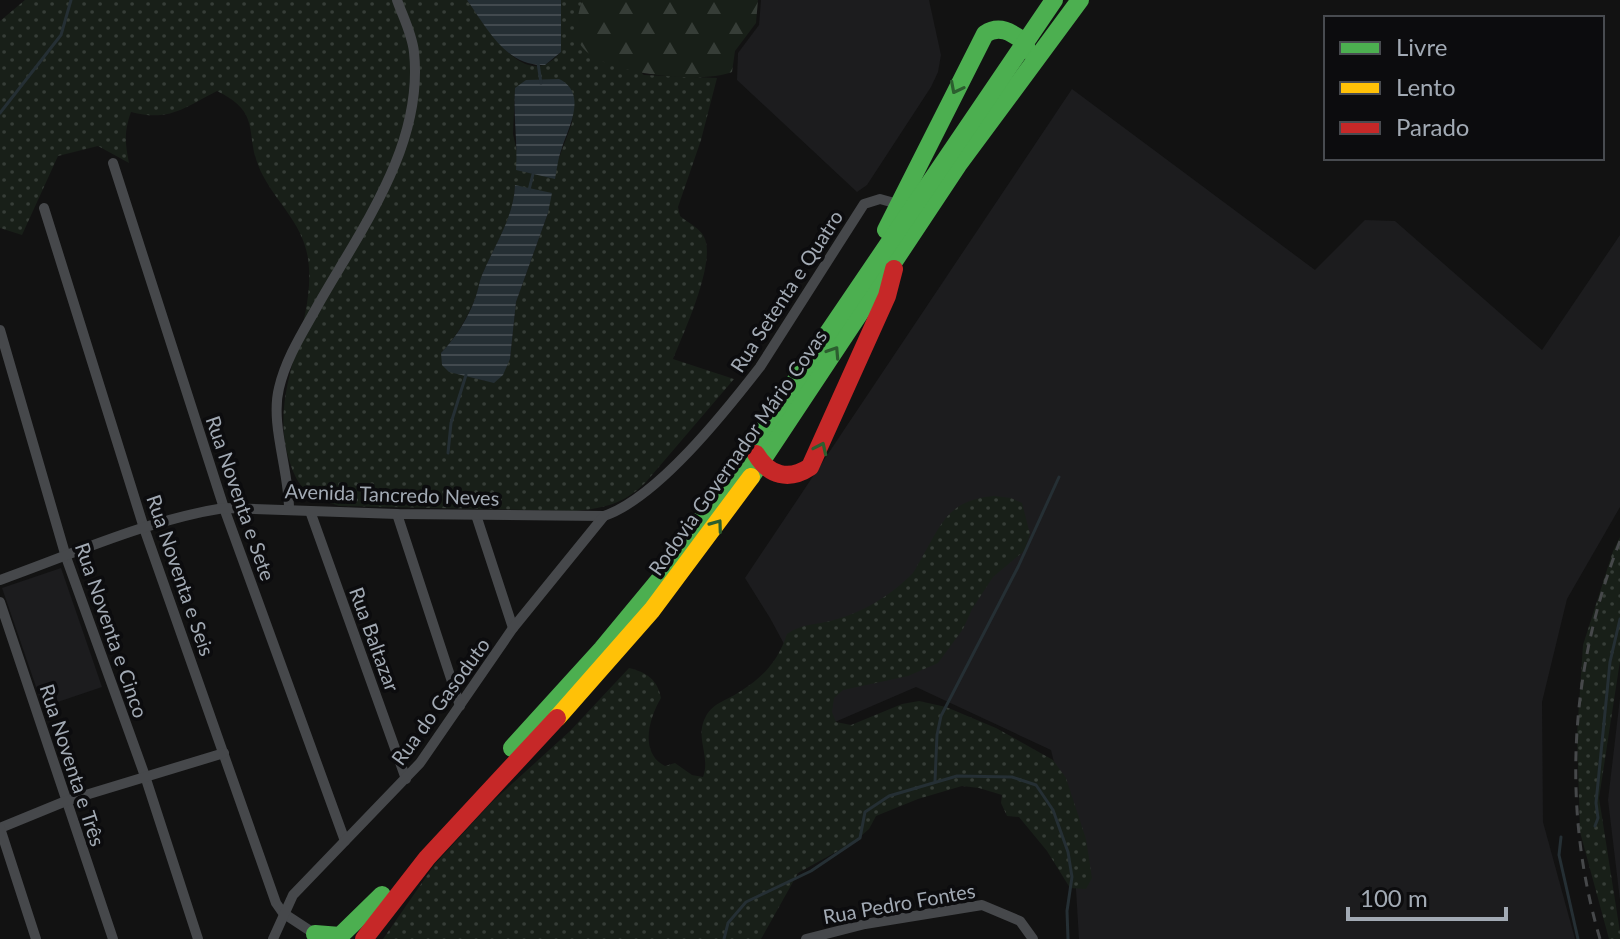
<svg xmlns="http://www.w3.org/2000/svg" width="1620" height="939" font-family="Lato,sans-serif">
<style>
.built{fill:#1c1c1e}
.grass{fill:url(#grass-dots);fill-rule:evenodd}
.forest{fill:url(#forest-firs)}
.water{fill:url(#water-rules)}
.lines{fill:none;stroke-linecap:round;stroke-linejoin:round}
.stream{stroke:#252f34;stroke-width:3}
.street{stroke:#46484b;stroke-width:10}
.fast{stroke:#4caf50;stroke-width:18}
.slow{stroke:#ffc107;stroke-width:18}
.jam{stroke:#c62828;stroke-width:18}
.rail{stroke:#46484a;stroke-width:3;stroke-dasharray:10 8;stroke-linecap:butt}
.oneway{stroke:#2c5e2f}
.labels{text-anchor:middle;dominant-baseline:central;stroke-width:7;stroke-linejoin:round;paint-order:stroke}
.street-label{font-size:20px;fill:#a2aab4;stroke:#0c0c0e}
</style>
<defs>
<pattern id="grass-dots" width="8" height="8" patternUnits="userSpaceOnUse" patternTransform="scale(2)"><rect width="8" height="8" fill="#181f18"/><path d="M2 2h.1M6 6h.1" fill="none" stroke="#363d37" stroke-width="1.8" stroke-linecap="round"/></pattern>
<pattern id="forest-firs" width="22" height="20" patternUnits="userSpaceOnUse" patternTransform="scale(2)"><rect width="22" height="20" fill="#181f18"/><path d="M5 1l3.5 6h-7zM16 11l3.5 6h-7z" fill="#363d37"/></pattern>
<pattern id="water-rules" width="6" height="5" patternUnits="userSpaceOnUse" patternTransform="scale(2)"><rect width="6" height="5" fill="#252f34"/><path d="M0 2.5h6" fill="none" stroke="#424a4f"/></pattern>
</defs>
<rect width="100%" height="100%" fill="#121212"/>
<!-- built -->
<g class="built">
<polygon points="761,0 929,0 941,55 938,72 931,87 867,185 857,192 737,80 738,53 759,25"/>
<polygon points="1072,89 1315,270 1365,220 1395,221 1542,350 1620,235 1620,507 1567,599 1542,702 1543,822 1575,939 1079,939 1073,840 1051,750 916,687 828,725 770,618 745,578"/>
<polygon points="61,568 102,687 43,707 2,588"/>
<polygon points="1620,698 1620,900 1608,800"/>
</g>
<!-- grass -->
<g class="grass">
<path d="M 25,0 L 467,0 C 482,20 515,78 546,64 C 551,62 557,56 561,52 L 561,0 L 582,0 L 578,17 L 644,75 L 717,78 L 701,140 L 678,207 L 680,216 C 688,223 700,228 704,237 C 717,261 683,334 673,359 L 734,379 L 646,482 C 624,504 605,508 575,511 L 339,506 C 332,503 323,502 316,498 C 300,489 294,476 289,460 C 268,391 313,334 309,268 C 307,226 278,206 261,172 C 243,134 264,114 217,91 C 184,108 169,122 131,112 C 124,131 125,144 129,163 L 98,146 L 58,156 L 22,235 L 0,228 L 0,21 ZM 515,88 L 574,99 L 572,123 L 559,158 L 517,152 L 513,134 ZM 515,186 L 548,213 L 516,302 L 510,359 L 485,381 L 475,377 L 441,353 C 456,337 466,320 475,299 C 478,291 479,283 482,275 C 494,246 514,218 515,186 Z"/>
<path d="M 994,496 L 1011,498 L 1022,503 L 1030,534 L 1024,551 L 993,577 L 972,609 L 963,629 L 938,663 L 908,676 L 843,690 L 834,698 L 832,712 L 836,722 L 851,725 L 902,704 L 919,701 L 946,707 L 996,728 L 1053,760 L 1066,778 L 1086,839 L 1092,878 L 1086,889 L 1070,888 L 1047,851 L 1019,817 L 1007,816 L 1001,803 L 1002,795 L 979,788 L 962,786 L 918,799 L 876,816 L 869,829 L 854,842 L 798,873 L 761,939 L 383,939 L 435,864 L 491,803 L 570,731 L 629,668 C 646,672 658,680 661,698 C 649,718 639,753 665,766 L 675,763 L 692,775 L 703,777 C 711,756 694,737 706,716 C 714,702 728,700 741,691 C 764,676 778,661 787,634 C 802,623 818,625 834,620 C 863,612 888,597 909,577 C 915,572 916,567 920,561 C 941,525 947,500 994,496 Z"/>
<polygon points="1620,537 1620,661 1599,798 1620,932 1620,939 1609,939 1580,832 1577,734 1583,645 1613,551"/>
</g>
<!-- forest -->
<path class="forest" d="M 582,0 L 758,0 L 756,23 L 735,51 L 732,72 C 702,84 605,75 583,48 C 572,35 578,15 582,0 Z"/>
<!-- water -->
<g class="water">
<path d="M 467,0 L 561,0 L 561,52 L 545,65 C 506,67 487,28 467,0 Z"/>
<path d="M 559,79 C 588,93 569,127 562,148 C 558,158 557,169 555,179 L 516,170 C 518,143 513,117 515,88 L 526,80 Z"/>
<path d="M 515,185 L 552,193 L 548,213 L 516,302 L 510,359 L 503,375 L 494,383 L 449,372 L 442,365 L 441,353 C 456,337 467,320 475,299 C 478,291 479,282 482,275 C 494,246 514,217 515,185 Z"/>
</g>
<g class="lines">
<!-- stream -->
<g class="stream">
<polyline points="538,63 541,83"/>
<polyline points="0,113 61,35 71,0"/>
<polyline points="529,190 533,174"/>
<polyline points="448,453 451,423 466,375"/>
<polyline points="935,781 937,735 941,716 1018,567 1059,477"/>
<polyline points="1595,826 1598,818 1596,803 1610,662 1620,619"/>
<polyline points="1561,837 1559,855 1578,939"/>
<polyline points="724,939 728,923 746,902 811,871 860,838 865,812 889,796 957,776 1012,777 1036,785 1053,810 1068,852 1072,877 1067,911 1068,939"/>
</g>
<!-- street -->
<g class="street">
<polyline points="113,163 224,508 345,841"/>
<polyline points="44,208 144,528 276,903 283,913 315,934"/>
<polyline points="0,330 66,557 145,776 198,939"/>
<path d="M 289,509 C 289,470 270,424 279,388 C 286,358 303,332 318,305 C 361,229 424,145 414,52 C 412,34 403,17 397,0"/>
<polyline points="310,511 406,779"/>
<polyline points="397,514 460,706"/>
<polyline points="476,515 513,628"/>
<path d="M 0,580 C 73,554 147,520 224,508 L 397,514 L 604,516 C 657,498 725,412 760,367 L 864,204 L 880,199 L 898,204"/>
<polyline points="0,602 113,939"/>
<polyline points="0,828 66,801 224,753"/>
<polyline points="0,828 36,939"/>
<polyline points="273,939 293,895 420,763 513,628 604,516"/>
<polyline points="806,939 865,924 982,905 1020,921 1033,939"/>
</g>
<!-- fast -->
<g class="fast">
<path d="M 886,230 L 985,34 C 1000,24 1012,33 1025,42 L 1027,50"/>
<polyline points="751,477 958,165 1080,0"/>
<polyline points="512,748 602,649 665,573 1054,0"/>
<polyline points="315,934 340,936 382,895"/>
</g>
<!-- slow -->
<polyline class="slow" points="557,718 652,610 751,477"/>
<!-- jam -->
<g class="jam">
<path d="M 756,454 C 769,476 789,481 810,467 L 887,296 L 894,269"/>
<polyline points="364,939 427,858 557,718"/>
</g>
<!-- rail -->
<path class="rail" d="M 1600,939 C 1561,808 1570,667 1620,541"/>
</g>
<!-- one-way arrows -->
<defs><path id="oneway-chevron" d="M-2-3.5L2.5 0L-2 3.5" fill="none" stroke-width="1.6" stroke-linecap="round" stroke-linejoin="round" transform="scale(2)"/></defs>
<g class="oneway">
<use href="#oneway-chevron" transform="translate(956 88) rotate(117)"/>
<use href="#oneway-chevron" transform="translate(834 352) rotate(-57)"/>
<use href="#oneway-chevron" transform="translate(821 448) rotate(-65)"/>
<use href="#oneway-chevron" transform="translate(717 525) rotate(-54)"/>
</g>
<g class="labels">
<!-- street labels -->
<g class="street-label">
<text transform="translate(786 291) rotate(-57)">Rua Setenta e Quatro</text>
<text transform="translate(737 452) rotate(-55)">Rodovia Governador Mário Covas</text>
<text transform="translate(392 494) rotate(2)">Avenida Tancredo Neves</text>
<text transform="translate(241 498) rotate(71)">Rua Noventa e Sete</text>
<text transform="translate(181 575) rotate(71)">Rua Noventa e Seis</text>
<text transform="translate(112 630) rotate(71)">Rua Noventa e Cinco</text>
<text transform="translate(375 639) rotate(70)">Rua Baltazar</text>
<text transform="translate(440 701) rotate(-54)">Rua do Gasoduto</text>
<text transform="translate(73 765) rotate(72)">Rua Noventa e Três</text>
<text transform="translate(899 903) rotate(-10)">Rua Pedro Fontes</text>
</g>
</g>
<!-- legend -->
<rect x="1324" y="16" width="280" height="144" fill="#0c0c0e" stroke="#484b50" stroke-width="2"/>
<rect x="1340" y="42" width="40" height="12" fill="#4caf50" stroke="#484b50" stroke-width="2"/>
<text x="1396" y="56" font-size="24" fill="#a2aab4">Livre</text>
<rect x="1340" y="82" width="40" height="12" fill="#ffc107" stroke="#484b50" stroke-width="2"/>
<text x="1396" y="96" font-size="24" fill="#a2aab4">Lento</text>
<rect x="1340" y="122" width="40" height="12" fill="#c62828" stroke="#484b50" stroke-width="2"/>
<text x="1396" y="136" font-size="24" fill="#a2aab4">Parado</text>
<!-- scale -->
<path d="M1348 907v12h158v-12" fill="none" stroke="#a2aab4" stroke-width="4"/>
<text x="1360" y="907" font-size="24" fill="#a2aab4" stroke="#0c0c0e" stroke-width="6" paint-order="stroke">100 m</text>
</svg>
